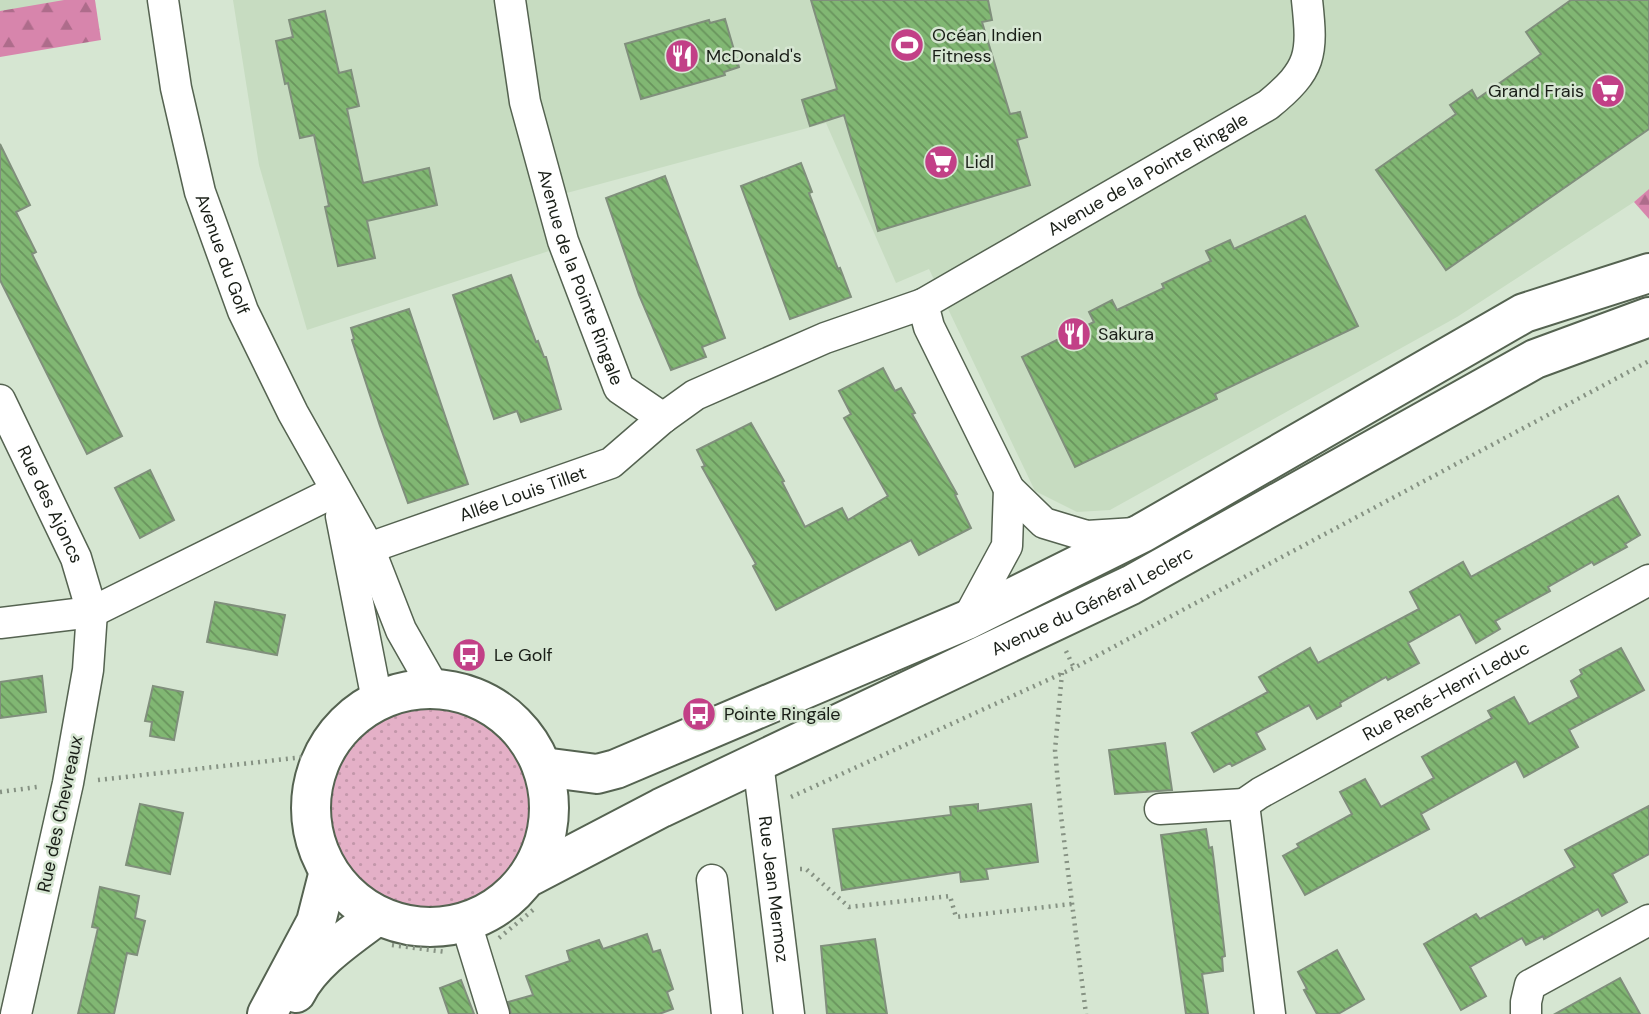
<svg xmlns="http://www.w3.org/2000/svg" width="1649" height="1014" font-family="'DM Sans',sans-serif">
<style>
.built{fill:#c7dcc1}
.grass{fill:url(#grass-dots)}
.forest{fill:url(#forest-firs)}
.building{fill:url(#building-back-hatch);stroke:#808f7c;stroke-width:2}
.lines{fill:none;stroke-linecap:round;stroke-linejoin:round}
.minor-casing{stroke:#556351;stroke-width:33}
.major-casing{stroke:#556351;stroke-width:42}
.path{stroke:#869283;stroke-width:4.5;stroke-dasharray:2 5;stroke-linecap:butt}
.minor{stroke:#fff;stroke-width:30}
.major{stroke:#fff;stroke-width:38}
.labels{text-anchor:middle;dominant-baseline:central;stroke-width:5;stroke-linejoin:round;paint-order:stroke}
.poi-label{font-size:18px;fill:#191e17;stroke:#d6e6d2;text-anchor:start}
.street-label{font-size:18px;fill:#191e17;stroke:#d6e6d2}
</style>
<defs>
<pattern id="grass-dots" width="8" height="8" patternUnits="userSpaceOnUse" patternTransform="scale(1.75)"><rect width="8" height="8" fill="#e4b0c7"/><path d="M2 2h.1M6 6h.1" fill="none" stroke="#c397aa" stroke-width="1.8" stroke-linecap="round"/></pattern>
<pattern id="forest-firs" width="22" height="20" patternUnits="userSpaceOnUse" patternTransform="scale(1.75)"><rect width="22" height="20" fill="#d785ac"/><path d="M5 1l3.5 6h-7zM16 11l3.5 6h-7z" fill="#ae6c8b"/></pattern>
<pattern id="building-back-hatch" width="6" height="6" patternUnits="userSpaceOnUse" patternTransform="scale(1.75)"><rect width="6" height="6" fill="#81b773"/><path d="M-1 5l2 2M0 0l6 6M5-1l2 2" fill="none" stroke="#69945d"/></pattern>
</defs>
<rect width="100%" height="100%" fill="#d6e6d2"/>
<!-- built -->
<g class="built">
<polygon points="0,0 69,0 0,13"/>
<polygon points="233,0 1649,0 1649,189 1634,202 1457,317 1110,510 1077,512 1035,491 929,269 896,283 826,123 537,201 552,250 307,330 259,165"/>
</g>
<!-- grass -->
<circle class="grass" cx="432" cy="809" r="102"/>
<!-- forest -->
<g class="forest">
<polygon points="64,0 95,0 101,40 0,57 0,11"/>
<polygon points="1649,189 1649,219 1634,202"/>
</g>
<!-- building -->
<g class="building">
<polygon points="811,0 988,0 992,20 982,22 1010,114 1020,112 1027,137 1017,140 1030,185 878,231 844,115 810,126 802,100 837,89"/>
<polygon points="1571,0 1649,0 1649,129 1446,270 1376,170 1456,114 1450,105 1472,90 1477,99 1541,54 1526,32"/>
<polygon points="325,11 339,73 351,70 359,106 347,109 363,183 429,168 437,205 367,221 375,258 338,266 325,207 329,206 314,135 300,138 288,83 285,84 276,41 293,37 289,20"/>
<polygon points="725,19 739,67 724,72 725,75 641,99 625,44 709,20 710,23"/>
<polygon points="0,144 30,205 16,212 36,252 32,254 122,436 87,454 0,280"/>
<polygon points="801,163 812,192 809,193 838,269 840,268 851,297 790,319 741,186"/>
<polygon points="665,176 725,338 702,347 706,357 671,370 639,295 606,198"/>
<polygon points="1305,216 1358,326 1215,394 1217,399 1075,467 1022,357 1094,322 1089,312 1112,300 1117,310 1164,288 1162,284 1211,261 1206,251 1230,240 1234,249"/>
<polygon points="511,275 536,342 538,341 544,357 546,357 561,409 521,422 517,411 494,419 453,295"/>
<polygon points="409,309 468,484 408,503 380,426 352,340 354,339 351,328"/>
<polygon points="883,368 895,391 901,388 915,413 912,414 957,494 955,495 971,528 919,555 911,540 776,610 753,566 756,564 702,467 705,466 697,450 751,423 784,481 782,482 805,527 842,508 848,520 888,496 844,418 851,414 839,391"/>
<polygon points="150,470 174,520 140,538 115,488"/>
<polygon points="1618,496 1640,535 1625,544 1627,547 1594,565 1592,562 1548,587 1550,591 1495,621 1500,629 1476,643 1460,614 1408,643 1419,663 1388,680 1386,677 1340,703 1341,706 1317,719 1309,705 1256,733 1265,749 1232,766 1230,763 1214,772 1192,733 1268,692 1259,677 1310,648 1318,663 1419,609 1410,592 1463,562 1471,577"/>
<polygon points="215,602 285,615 277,655 207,642"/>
<polygon points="1621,648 1644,690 1569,730 1578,747 1524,777 1516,761 1421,814 1429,829 1305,895 1283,856 1299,847 1297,844 1352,814 1340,792 1365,779 1381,807 1434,778 1422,757 1492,718 1488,711 1514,697 1529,724 1579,697 1571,681 1582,674 1580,670"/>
<polygon points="42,676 46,712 0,718 0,682"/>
<polygon points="153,686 183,692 174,740 150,736 152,722 145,721"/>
<polygon points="1165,743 1172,790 1115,794 1109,750"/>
<polygon points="140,804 183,813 170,874 126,865"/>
<polygon points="978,804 978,811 1031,804 1038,862 986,869 988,879 961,882 960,872 842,890 833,829 951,815 950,807"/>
<polygon points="1649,806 1649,854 1612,874 1627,902 1602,916 1598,909 1544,939 1543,936 1526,945 1522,938 1470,967 1486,996 1461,1010 1424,944 1476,914 1480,919 1575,867 1565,850"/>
<polygon points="1206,829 1209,848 1212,847 1214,862 1225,956 1222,957 1223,971 1202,974 1208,1014 1186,1014 1161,835"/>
<polygon points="100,887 139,896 135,918 145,921 137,955 127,953 114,1014 78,1014 98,928 92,927"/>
<polygon points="647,934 653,952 660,950 673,989 667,992 673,1009 659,1014 511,1014 508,1002 533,995 526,976 570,961 567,951 599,940 603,949"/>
<polygon points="875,939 887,1014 827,1014 821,946"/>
<polygon points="1337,950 1364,999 1338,1014 1317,1014 1304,990 1307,989 1298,972"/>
<polygon points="1620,978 1640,1014 1555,1014"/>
<polygon points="461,980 474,1014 449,1014 440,988"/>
</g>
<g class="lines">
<!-- minor casing -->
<g class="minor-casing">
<g id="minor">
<path id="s1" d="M 163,0 L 176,88 L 200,192 L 243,311 L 293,413 L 369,548 L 401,630 L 434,688"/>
<path id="s2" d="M 510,0 L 525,102 L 563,241 L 619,388 L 663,418"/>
<polyline points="923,304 929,327 1009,489 1044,523 1087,536 1135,533"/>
<path id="s3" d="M 0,400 L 76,558 L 92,612 L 88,670 L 68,783 L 16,1014"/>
<polyline points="341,516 377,700"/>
<path id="s4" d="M 369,548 L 611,463 L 663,418 L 695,395 L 825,338 L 923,304 L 1268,105 C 1312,69 1313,55 1307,0"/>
<polyline points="967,620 1007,546 1009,489"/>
<polyline points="0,623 92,612 336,491"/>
<path id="s5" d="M 758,762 L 789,1014"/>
<polyline points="1160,809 1244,804"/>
<polyline points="712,880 727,1014"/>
<polyline points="466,923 494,1014"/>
<path id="s6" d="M 1270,1014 L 1244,804 L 1260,793 L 1649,580"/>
<polyline points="1526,1014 1526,1002 1530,985 1649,920"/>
</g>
</g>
<!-- major casing -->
<g class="major-casing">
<g id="major">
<circle cx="430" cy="808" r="119"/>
<polyline points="543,767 597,774 616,769 967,620 1142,533 1524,313 1649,273"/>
<path id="s7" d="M 531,876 L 661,808 L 1131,585 L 1535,359 L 1649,317"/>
<path d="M 296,993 C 312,961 349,937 377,916"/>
<polyline points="267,1014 316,922 328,875"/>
</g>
</g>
<!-- path -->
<g class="path">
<polyline points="1066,651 1074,668"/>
<polyline points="1062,673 1055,750 1061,816 1086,1014"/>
<polyline points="98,780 322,755"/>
<polyline points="0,792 37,787"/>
<polyline points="791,797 1074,668 1649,361"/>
<polyline points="800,869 806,869 849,907 950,896 956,917 1072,904"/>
<polyline points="499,938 533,910"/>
<polyline points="392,945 446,952"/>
</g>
<!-- minor -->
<use href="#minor" class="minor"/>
<!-- major -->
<use href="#major" class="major"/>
</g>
<!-- icons -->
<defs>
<g id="stadium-disc" transform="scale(1.75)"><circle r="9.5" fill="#c24087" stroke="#d6e6d2"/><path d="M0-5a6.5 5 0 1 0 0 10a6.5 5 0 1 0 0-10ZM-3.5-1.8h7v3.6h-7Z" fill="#fff"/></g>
<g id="restaurant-disc" transform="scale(1.75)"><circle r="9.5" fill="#c24087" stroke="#d6e6d2"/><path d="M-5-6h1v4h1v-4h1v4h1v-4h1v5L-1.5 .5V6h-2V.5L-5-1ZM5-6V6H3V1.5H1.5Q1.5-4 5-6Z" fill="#fff"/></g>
<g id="supermarket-disc" transform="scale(1.75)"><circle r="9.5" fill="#c24087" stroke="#d6e6d2"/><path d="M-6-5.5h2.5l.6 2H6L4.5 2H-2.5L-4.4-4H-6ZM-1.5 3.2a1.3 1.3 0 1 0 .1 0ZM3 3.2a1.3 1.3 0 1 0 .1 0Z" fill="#fff"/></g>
<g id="bus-disc" transform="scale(1.75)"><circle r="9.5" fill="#c24087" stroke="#d6e6d2"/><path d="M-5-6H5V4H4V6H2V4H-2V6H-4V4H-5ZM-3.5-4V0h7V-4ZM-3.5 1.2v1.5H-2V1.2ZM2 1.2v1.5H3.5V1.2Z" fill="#fff"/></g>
</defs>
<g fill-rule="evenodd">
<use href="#stadium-disc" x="907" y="45"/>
<use href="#restaurant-disc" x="682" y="56"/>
<use href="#supermarket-disc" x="1608" y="91"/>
<use href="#supermarket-disc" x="941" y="162"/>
<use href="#restaurant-disc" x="1074" y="334"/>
<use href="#bus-disc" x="469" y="655"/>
<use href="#bus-disc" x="699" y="714"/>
</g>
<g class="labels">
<!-- poi labels -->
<g class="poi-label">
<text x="932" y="35">Océan Indien<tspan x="932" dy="21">Fitness</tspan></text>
<text x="706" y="56">McDonald's</text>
<text x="1584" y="91" text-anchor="end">Grand Frais</text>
<text x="965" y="162">Lidl</text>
<text x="1098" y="334">Sakura</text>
<text x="494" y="655">Le Golf</text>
<text x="724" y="714">Pointe Ringale</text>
</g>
<!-- street labels -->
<g class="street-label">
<text stroke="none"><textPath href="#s4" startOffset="870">Avenue de la Pointe Ringale</textPath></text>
<text stroke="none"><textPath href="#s1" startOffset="262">Avenue du Golf</textPath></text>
<text stroke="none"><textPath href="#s2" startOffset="287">Avenue de la Pointe Ringale</textPath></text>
<text stroke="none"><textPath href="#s4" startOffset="163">Allée Louis Tillet</textPath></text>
<text stroke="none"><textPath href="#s3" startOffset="116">Rue des Ajoncs</textPath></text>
<text stroke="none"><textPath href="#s7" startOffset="625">Avenue du Général Leclerc</textPath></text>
<text stroke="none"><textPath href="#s6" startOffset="443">Rue René-Henri Leduc</textPath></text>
<text transform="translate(60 814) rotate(-78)">Rue des Chevreaux</text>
<text stroke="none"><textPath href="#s5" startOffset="128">Rue Jean Mermoz</textPath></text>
</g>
</g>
</svg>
